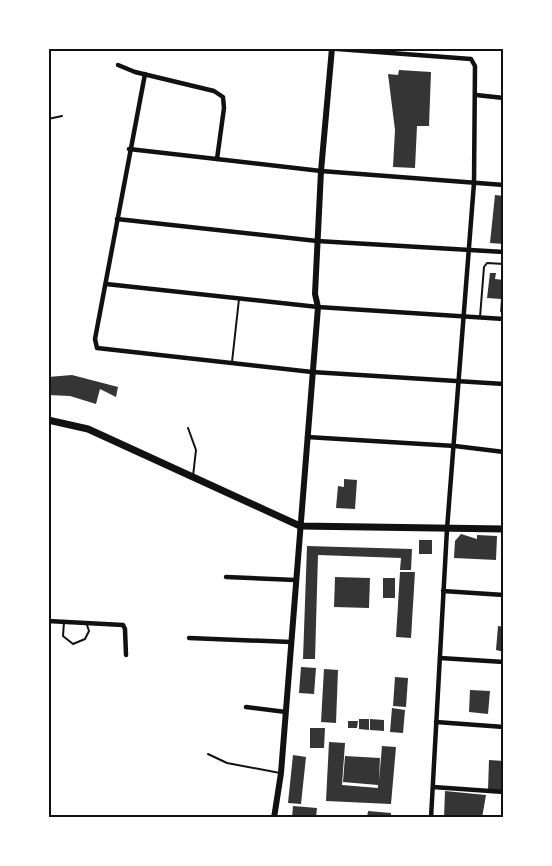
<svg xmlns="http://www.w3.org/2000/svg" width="552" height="866" font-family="'Times New Roman',serif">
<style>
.building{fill:#353535}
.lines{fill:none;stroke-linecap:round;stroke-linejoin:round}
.service{stroke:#111;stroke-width:2}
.minor{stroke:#111;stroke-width:4.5}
.tertiary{stroke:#111;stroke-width:6}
.secondary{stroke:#111;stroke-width:7}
.neatline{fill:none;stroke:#111;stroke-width:2}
</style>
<rect width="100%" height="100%" fill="#fff"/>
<!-- building -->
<g class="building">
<polygon points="399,70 431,72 429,126 417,126 415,168 393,167 395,130 388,74 398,75"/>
<polygon points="495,195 504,196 504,244 490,243"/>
<polygon points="490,273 496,273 495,279 504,280 504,313 500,312 501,299 487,298"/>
<polygon points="72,375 118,387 116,397 100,389 96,404 70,396 48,395 48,377"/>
<polygon points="344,479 357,480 355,509 336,508 338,486 344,487"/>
<polygon points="461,534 477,539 477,535 497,536 496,560 454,558 455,541"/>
<rect x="419" y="540" width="13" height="14"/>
<polygon points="307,546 412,549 411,570 400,570 401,558 318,555 315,659 303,659"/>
<polygon points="400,572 415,572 411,638 396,637"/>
<polygon points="335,577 370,578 369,608 334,607"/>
<rect x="383" y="578" width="12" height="20"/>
<polygon points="498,626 504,627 504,652 496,650"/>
<polygon points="301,667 316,668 314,694 299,693"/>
<polygon points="324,669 338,670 336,723 321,722"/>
<polygon points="395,677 408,678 406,707 393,706"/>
<polygon points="470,690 490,691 488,714 469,712"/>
<polygon points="392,708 405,710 403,733 390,732"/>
<polygon points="359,719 369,719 369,730 359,729"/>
<polygon points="370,719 384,720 384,731 370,730"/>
<polygon points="348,721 358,721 357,728 348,728"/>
<polygon points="310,728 325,728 324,748 310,748"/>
<polygon points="329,742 345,743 342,785 378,788 378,785 343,782 345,756 380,758 379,781 382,746 396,747 391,804 326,801"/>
<polygon points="293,755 306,757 301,804 288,803"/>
<polygon points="489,760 504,761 504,791 488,790"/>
<polygon points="445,791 486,795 482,818 444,818"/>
<polygon points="293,806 317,808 316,818 292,818"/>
<polygon points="368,811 391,813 391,818 367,818"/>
</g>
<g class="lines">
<!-- service -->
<g class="service">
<polyline points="48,119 62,116"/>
<polyline points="480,317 484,267 487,263 504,264"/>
<polyline points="232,362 239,299"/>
<polyline points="188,428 196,450 193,476"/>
<polyline points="64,622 63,636 73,644 85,639 89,631 87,625"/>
<polyline points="208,754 227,763 280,773"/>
</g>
<!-- minor -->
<g class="minor">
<polyline points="324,48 471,59 475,66 474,183 447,529 431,818"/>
<polyline points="118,65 135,72 214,91 223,97 224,108 217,159"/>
<polyline points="145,74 95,339 97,348 312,372 504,384"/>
<polyline points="476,95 504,98"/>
<polyline points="129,149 321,171 504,185"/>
<polyline points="117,219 317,241 504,252"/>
<polyline points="106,284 318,307 504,319"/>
<polyline points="307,437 455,446 504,452"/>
<polyline points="226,577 295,580"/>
<polyline points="443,591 504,595"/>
<polyline points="48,621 123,625 125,629 126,655"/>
<polyline points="189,638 291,642"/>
<polyline points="440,658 504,662"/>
<polyline points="246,707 286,712"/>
<polyline points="436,722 504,727"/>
<polyline points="433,787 504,792"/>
</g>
<!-- tertiary -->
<polyline class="tertiary" points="274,818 281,773 318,307 315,294 321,171 332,48"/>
<!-- secondary -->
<polyline class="secondary" points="48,420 88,429 300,526 504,529"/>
</g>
<!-- border -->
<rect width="552" height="866" fill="none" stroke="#ffffff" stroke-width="99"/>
<rect x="50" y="50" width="452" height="766" class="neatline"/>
</svg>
